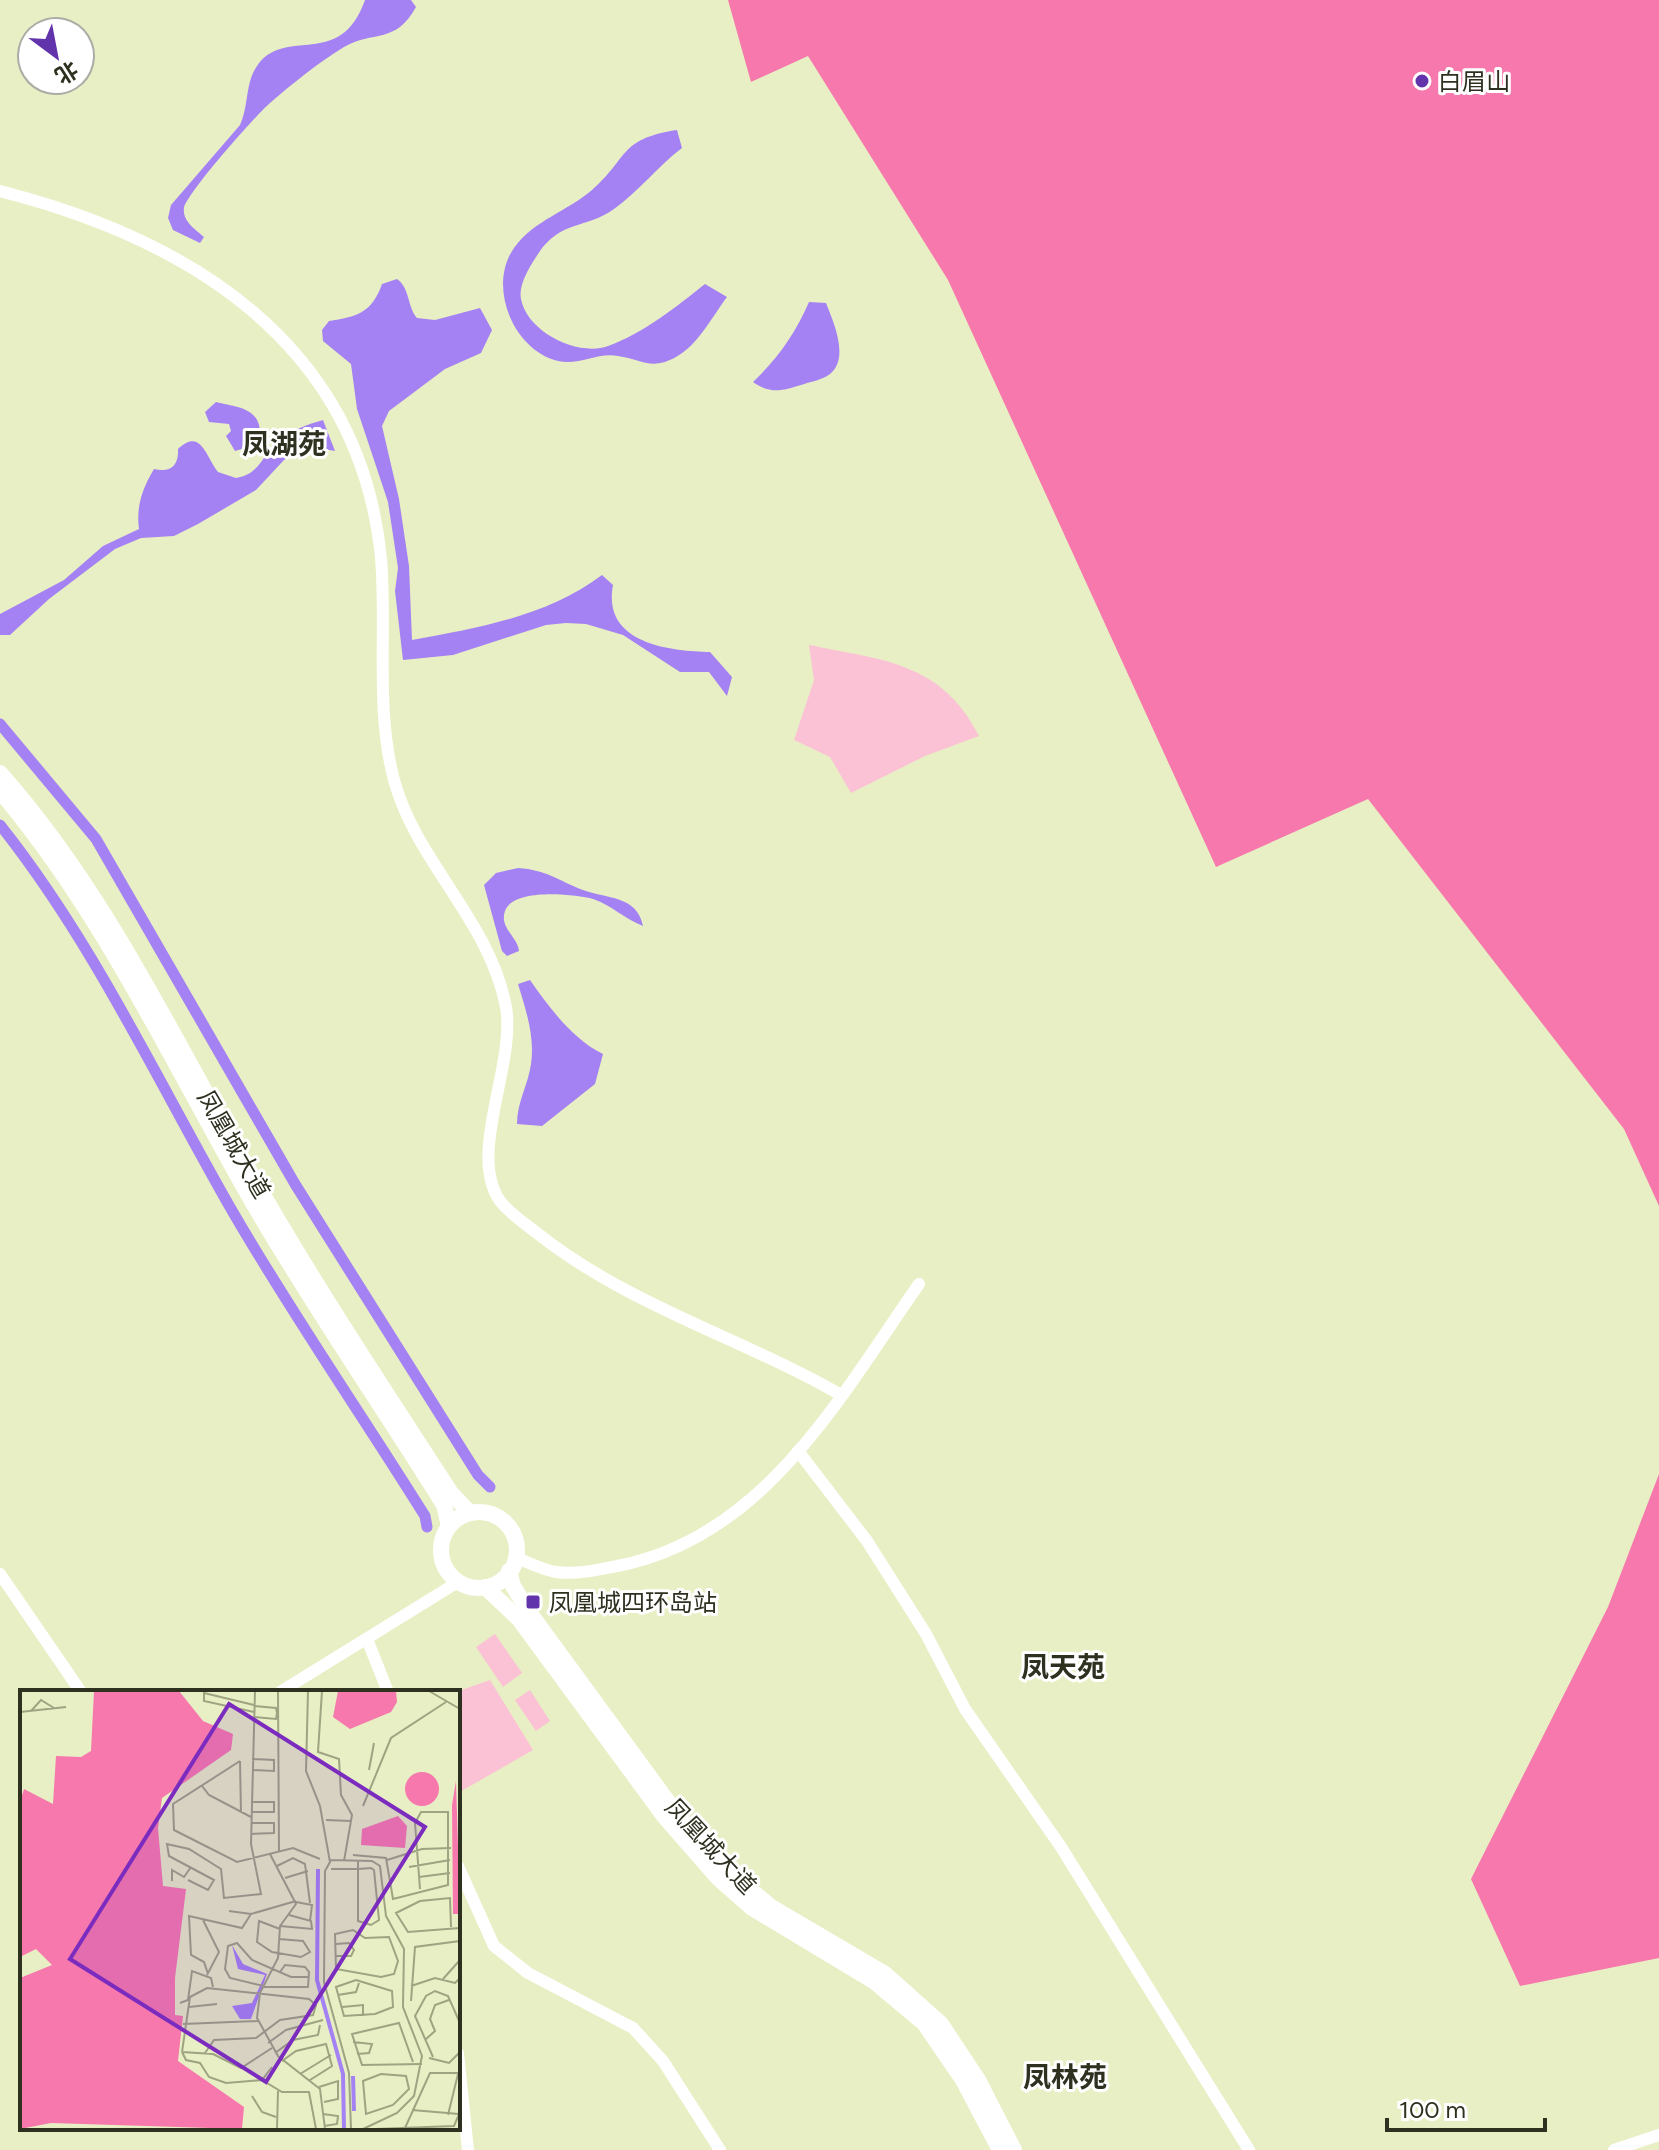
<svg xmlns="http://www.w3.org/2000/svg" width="1659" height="2150" font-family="Figtree,'Noto Sans SC',sans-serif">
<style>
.green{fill:#fbc1d5}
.forest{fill:#f678ac}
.water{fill:#a482f3}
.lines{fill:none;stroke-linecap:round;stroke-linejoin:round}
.canal{stroke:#a482f3;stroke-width:11}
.minor{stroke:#fff;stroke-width:12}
.secondary{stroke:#fff;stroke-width:16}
.poi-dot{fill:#6234ac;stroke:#fff;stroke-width:3}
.labels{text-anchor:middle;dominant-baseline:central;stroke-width:6;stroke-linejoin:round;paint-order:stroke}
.poi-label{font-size:24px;fill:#2e3020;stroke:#fff;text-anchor:start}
.street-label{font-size:24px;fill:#2e3020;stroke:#fff}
.quarter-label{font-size:28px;font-weight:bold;fill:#2e3020;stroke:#fff}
.inset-river{fill:none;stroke:#a482f3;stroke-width:4}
.inset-road{fill:none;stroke:#9ea382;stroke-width:2}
.view{fill:#7b2cbf;fill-opacity:0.15;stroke:#7b2cbf;stroke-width:4}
.inset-edge{fill:none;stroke:#2e3020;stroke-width:4}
</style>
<rect width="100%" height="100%" fill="#e8efc4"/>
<!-- green -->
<g class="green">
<path d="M 809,645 C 882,660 942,662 979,736 L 925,756 L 851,793 L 830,757 L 794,740 L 814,680 Z"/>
<polygon points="495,1634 522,1673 503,1687 476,1647"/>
<polygon points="490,1680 533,1750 458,1793 456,1692"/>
<polygon points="530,1690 550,1721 536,1731 515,1700"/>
</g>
<!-- forest -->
<g class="forest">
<polygon points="728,0 1659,0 1659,1206 1624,1129 1368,799 1216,867 948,280 808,56 751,82"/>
<polygon points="1659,1474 1659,1958 1520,1986 1471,1879 1608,1607"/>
</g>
<!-- water -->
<g class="water">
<path d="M 365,0 L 411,0 L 416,7 C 395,45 373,30 344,47 C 319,62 292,84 270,103 C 255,116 187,193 184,208 C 182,221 196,230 204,237 L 200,243 L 173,230 L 168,218 L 171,205 L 240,125 C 249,106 245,83 257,66 C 285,25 340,71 365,0 Z"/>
<path d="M 677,130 L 682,148 C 658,166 638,192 614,209 C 586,229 560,220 538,254 C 530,266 518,285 521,299 C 527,332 578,357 608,346 C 644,333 676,307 705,284 L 727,297 C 712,317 698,345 676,357 C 651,371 641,359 618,356 C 597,352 579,366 558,361 C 513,350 487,286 514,248 C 534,220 568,211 592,190 C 629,158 618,139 677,130 Z"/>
<path d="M 397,279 C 410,288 407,306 417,318 L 435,320 L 480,308 L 492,330 L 481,353 L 445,369 L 389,411 L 382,426 L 399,499 L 409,566 L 412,640 C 478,628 548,616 602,575 L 613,585 C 602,643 668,651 710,652 L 732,677 L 727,696 L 709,672 L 680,672 L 623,635 L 586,624 L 566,623 L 546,625 L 453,655 L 403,660 L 395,591 L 398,568 L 388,502 L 357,409 L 351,364 L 323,341 L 322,330 L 329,321 C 356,317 372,313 382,284 Z"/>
<path d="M 809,302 L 826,303 C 833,321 850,358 830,374 C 823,380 809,382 801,385 C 782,391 770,394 753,382 C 778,358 795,334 809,302 Z"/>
<path d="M 216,402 C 235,407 259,407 260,432 L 252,446 L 235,451 L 226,436 L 231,431 L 229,424 L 209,422 L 205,412 Z"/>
<path d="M 323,420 L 335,451 L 318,448 L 300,451 L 284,460 L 256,490 L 198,524 L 174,536 L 141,538 L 115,549 L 49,599 L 10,635 L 0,635 L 0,614 L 64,580 L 103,546 L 139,529 C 136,507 142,489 154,469 C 170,473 179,466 178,449 C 201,427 206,457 218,472 L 236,478 C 259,475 262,456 277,442 C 291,430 306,425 323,420 Z"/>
<path d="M 518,868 C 547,870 557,880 583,890 C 606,899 637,895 643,926 C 625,919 611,905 593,899 C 574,894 513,888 505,911 C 499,928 518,937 519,951 L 507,956 L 502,951 L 484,885 L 496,873 Z"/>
<path d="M 530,980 C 549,1007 572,1039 603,1054 L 595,1084 L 542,1126 L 517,1124 C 517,1102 528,1085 531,1064 C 535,1037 526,1010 518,984 Z"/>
</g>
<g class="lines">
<!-- canal -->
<g class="canal">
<polyline points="0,724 96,839 295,1184 478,1475 490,1487"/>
<path d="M 0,825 C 94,943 159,1084 234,1214 C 294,1317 362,1415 425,1516 L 427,1527"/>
</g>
<!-- minor -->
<g class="minor">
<path d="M 0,191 C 192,240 360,345 381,558 C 387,630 375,709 394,780 C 416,862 490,921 506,1007 C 516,1065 467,1154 500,1201 C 509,1213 524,1223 537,1233 C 627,1305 742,1338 841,1395"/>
<polyline points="798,1451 867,1541 926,1634 965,1709 1061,1847 1249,2150"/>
<path d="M 516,1558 C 528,1562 543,1570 556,1572 C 577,1575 602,1569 622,1565 C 766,1535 841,1395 919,1284"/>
<polyline points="0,1574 81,1692"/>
<polyline points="367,1639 388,1692"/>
<polyline points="280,1692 458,1582"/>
<polyline points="458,1866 494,1946 528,1973 633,2028 663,2061 720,2150"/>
<polyline points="458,2053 468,2150"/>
<polyline points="1614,2150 1659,2135"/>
</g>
<!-- secondary -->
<g class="secondary">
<path d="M 0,773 C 105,891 173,1038 251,1174 C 313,1283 383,1388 451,1493 L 470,1513"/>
<path d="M 0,791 C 104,914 173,1064 253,1203 C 313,1306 381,1404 444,1505 L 449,1526"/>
<circle cx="479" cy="1550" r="38"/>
<polyline points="509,1571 513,1586 529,1612 679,1817 722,1866 771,1907 885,1974 941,2024 978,2080 1014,2150"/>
<polyline points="485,1587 519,1619 664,1816 718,1878 752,1908 875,1982 924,2023 963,2080 1000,2150"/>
</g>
</g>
<!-- markers -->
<g class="poi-dot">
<circle cx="1422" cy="81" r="8"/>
<rect x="525" y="1594" width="16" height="16" rx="4"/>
</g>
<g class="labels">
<!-- poi labels -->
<g class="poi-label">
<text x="1438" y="81">白眉山</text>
<text x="549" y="1602">凤凰城四环岛站</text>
</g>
<!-- street labels -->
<g class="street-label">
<text transform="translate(234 1144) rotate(60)">凤凰城大道</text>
<text transform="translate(711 1846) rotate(47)">凤凰城大道</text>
</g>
<!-- quarter labels -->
<g class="quarter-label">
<text x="284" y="444">凤湖苑</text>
<text x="1063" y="1667">凤天苑</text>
<text x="1065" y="2077">凤林苑</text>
</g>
</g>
<!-- overview -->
<g transform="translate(20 1690)">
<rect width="440" height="440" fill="#e8efc4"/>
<path d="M 74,1 L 159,1 L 183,31 L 213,44 L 211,60 L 142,108 L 138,138 L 143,196 L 166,199 L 155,288 L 155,325 L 163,326 L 158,371 L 224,417 L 222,439 L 31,433 L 0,439 L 0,288 L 32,275 L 16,259 L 0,267 L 0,112 L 4,99 L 33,114 L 36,66 L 61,67 L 71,61 ZM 318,1 L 376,1 L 377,12 L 371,22 L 330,39 L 313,27 ZM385 99a17 17 0 1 1 34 0a17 17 0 1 1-34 0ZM 436,91 L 440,224 L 433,224 L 432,115 ZM 378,126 L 387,136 L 385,158 L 341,155 L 342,139 Z" fill="#f678ac"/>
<path d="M 212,255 L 223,274 L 247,284 L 231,329 L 220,329 L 212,316 L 232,313 L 245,285 L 218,279 Z" fill="#a482f3"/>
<path class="inset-river" d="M 298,179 L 297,290 L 323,384 L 324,439M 333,386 L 334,421"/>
<path class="inset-road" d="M 184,1 L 184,11 L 234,22M 258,1 L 259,161M 288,1 L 286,81 L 300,116 L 310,172 L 305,181 L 304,292 L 329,383 L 331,439M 302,1 L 298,62 L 319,69 L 321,105 L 332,125 L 324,171M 409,1 L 440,19M 184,3 L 234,15M 11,21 L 21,10 L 34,18M 0,22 L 46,17M 234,27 L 256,29 L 257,23 L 256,18 L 234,16M 220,71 L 153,114 L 154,140 L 217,172 L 273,158 L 300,169M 220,71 L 221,123M 232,80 L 254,81 L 254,70 L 232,69M 349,80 L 354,53M 182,96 L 189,105 L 231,127M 343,116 L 371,48 L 426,12M 231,122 L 254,122 L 254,112 L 231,112M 306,130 L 331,131M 231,144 L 254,143 L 254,133 L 231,133M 250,164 L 276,214 L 260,236 L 258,268 L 240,303 L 237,328 L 258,366 L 300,399 L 305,439M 333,165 L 366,168 L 373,209 L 428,195 L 428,122 L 401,122 L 395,133 L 400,199M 309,170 L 352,171 L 360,176 L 366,226 L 384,259 L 383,317 L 402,366 L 394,406 L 377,423 L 343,439M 367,170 L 402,159 L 431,158M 257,176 L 273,168 L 285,174 L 290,213M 389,177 L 430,170M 311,179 L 338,179 L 351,178 L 354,180 L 359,230 L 351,235 L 338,231 L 338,171M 399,187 L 430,183M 265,188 L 288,181M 168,190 L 188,200 L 194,190 L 149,166 L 147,154 L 169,159 L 201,179 L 204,208 L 241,204 L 231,154 L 235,1M 152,191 L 152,180 L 164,187 L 171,177M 276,212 L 292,215 L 290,231M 209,221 L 231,224 L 276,211M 183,230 L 199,262 L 187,285M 260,236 L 292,239 L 291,231 L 269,225M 431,237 L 430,208 L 400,211 L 376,223 L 388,242 L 440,238M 333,240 L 345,248 L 369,247 L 378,271 L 374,284 L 361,287 L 316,279 L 315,244 ZM 259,249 L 283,251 L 290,262 L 281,267 L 252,262 L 237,252 L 239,231 L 260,239M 315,266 L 331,266 L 334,260 L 329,253 L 316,254M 260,282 L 265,275 L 285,277 L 289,282 L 288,297 L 248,297 L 210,288 L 205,279 L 208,256 L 217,253 L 232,270 L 271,287 L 288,287M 188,284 L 184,272 L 171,265 L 169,226 L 222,238 L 231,224M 423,289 L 440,270M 336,290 L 372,301 L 373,317 L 355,324 L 324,326 L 316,297 ZM 391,296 L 415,288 L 435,293 L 440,288M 318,305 L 336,302 L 339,293M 391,311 L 395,257 L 440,251M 160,313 L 168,310 L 172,281 L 191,288 L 193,297M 169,317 L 197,314M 322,317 L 343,315 L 343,326M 163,334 L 238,331M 406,349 L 415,341 L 410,329 L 415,315 L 429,310M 333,352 L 352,354 L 349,363 L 337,364M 248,353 L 266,340 L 303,330M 162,362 L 170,307 L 187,298 L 289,309 L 296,315 L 293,325 L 260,330 L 236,348 L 194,350 L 185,363M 162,362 L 166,370 L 180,373 L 189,387 L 206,393 L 242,390 L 252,377M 162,362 L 193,364 L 221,378 L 252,358M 255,363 L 273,350 L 298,345 L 300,335M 413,367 L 395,326 L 406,306 L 415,301 L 428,306 L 440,333M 409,368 L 429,373 L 440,362M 262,371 L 276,361 L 306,354 L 312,376 L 290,390M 393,372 L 379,333 L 332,344 L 342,375 L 402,374M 280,384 L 311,365M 361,384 L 386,386 L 389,399 L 373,415 L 346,424 L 343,391 ZM 242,390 L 262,402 L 289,402 L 296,439M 299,397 L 318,391 L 318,409 L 304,412M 232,406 L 242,422 L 256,427M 392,420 L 439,424M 303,424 L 318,426 L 317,434 L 304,436M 428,425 L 438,384M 385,438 L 410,383 L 440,383M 257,439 L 258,401M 355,439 L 434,436 L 440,422"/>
<path class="view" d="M 209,14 L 405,137 L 246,392 L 50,269 Z"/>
<rect width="440" height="440" class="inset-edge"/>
</g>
<!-- north arrow -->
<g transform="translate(56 56) rotate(148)"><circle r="38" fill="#ffffff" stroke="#abaca6" stroke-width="2"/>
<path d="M0-6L14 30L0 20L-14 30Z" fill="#6234ac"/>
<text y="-12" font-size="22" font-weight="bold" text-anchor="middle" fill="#2e3020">北</text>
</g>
<!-- scale -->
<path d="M1387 2118v12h158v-12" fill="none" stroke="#2e3020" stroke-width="4"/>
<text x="1399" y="2118" font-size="24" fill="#2e3020" stroke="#ffffff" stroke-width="6" paint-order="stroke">100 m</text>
</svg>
